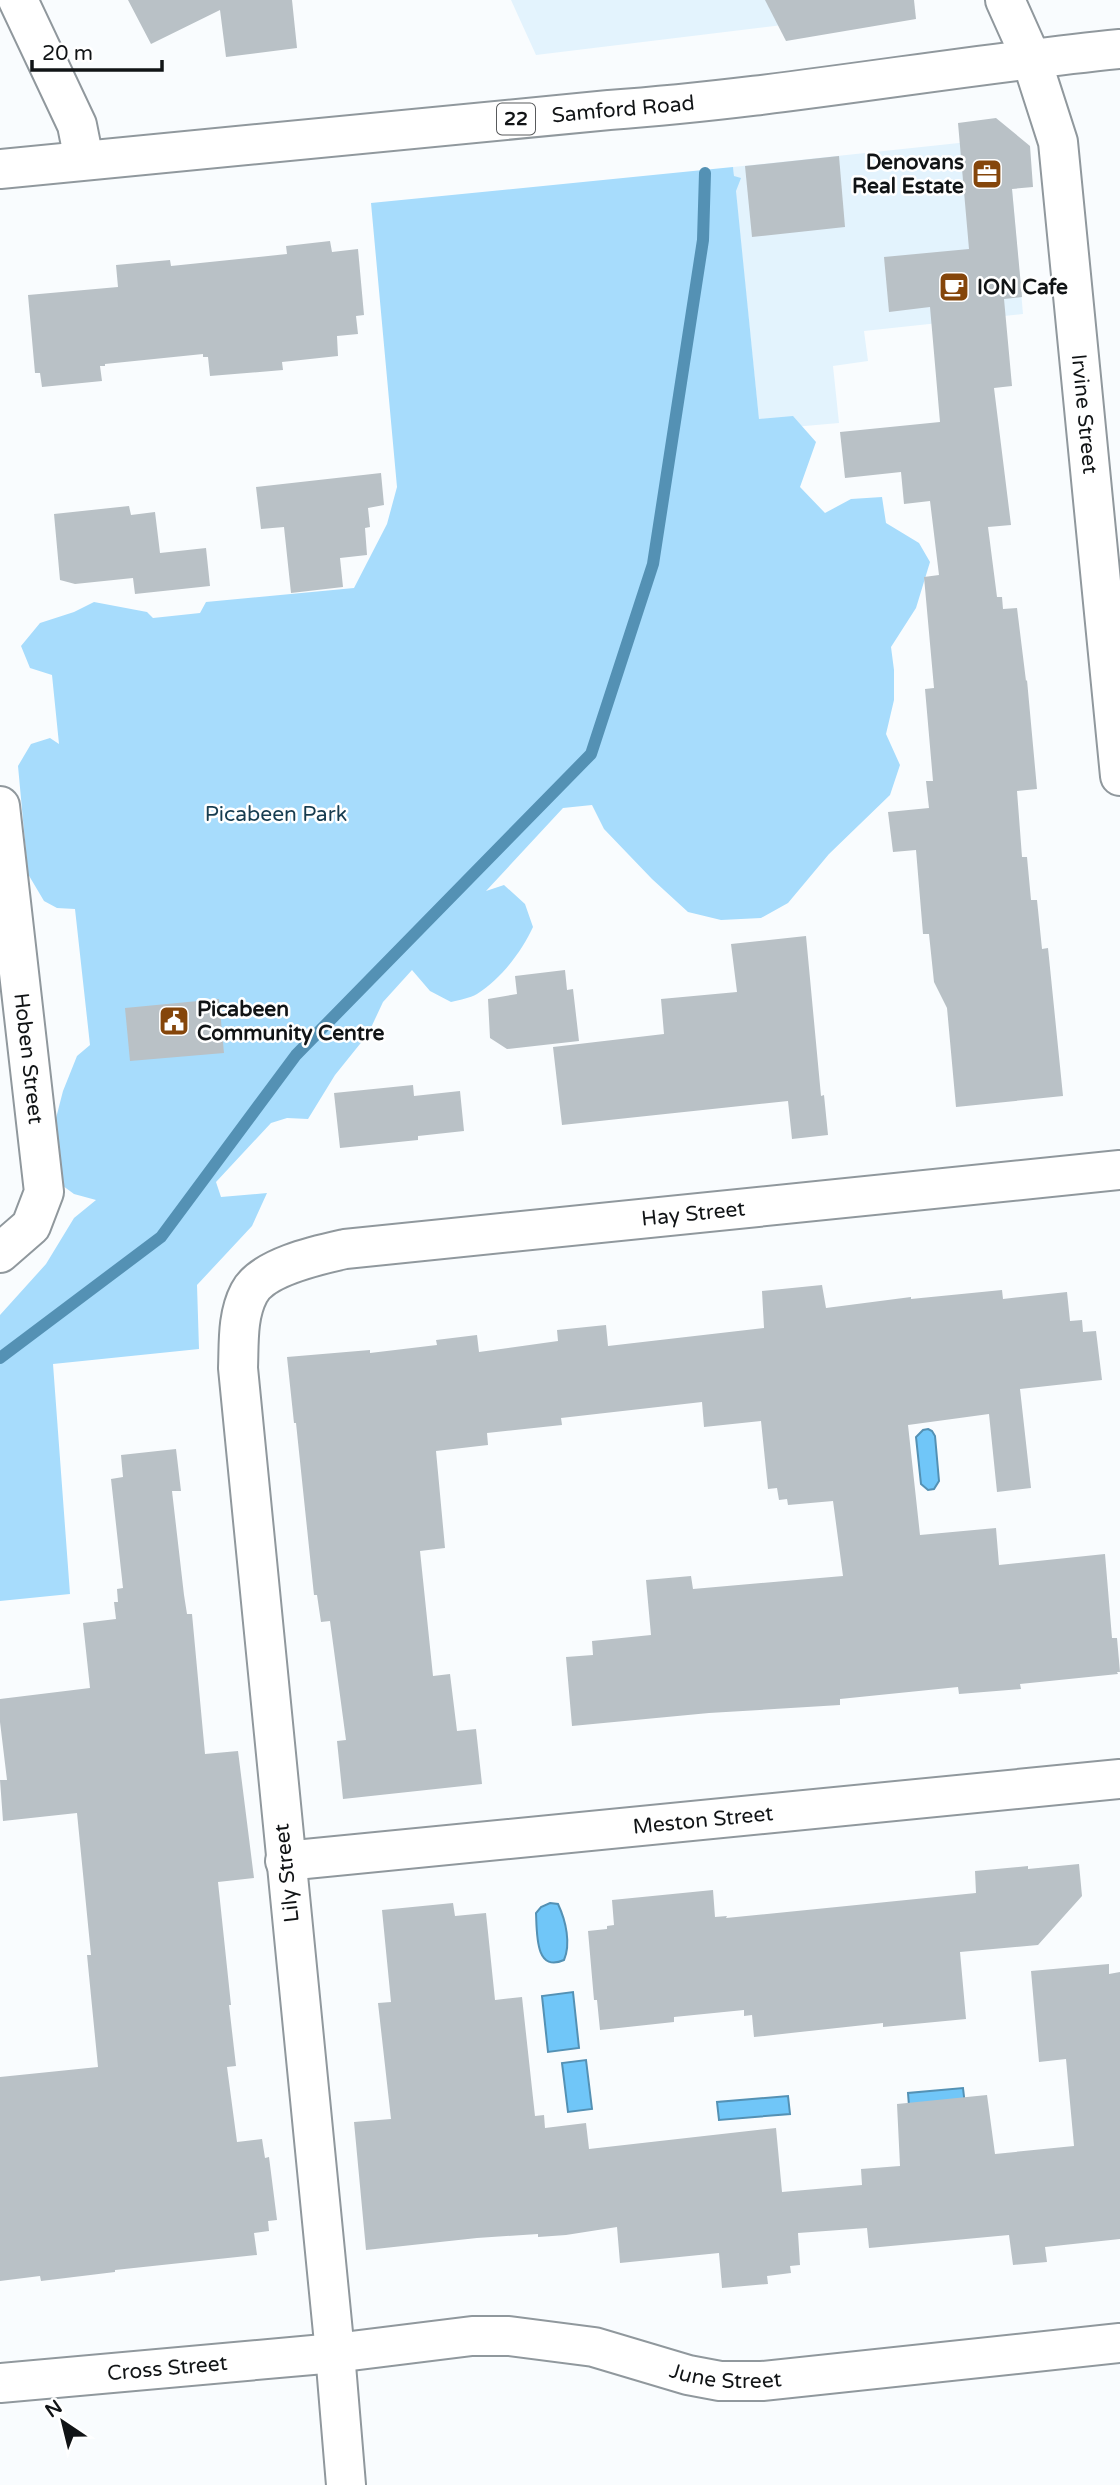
<svg xmlns="http://www.w3.org/2000/svg" width="1120" height="2485" font-family="'Varela Round',sans-serif">
<style>
.built{fill:#e3f3fd}
.green{fill:#a7dcfc}
.water{fill:#70c6f8;stroke:#5491b4;stroke-width:2}
.lines{fill:none;stroke-linecap:round;stroke-linejoin:round}
.stream{stroke:#5491b4;stroke-width:12}
.building{fill:#b9c1c6}
.minor-casing{stroke:#90989d;stroke-width:42}
.major-casing{stroke:#90989d;stroke-width:42}
.minor{stroke:#fff;stroke-width:38}
.major{stroke:#fff;stroke-width:38}
.labels{text-anchor:middle;dominant-baseline:central;stroke-width:5;stroke-linejoin:round;paint-order:stroke}
.shield{fill:#fff;stroke:#585a5c;stroke-width:2}
.shield-label{font-size:19px;font-weight:bold;fill:#111416}
.street-label{font-size:21px;fill:#111416;stroke:#fff}
.poi-label{font-size:21px;font-weight:bold;fill:#111416;stroke:#fff;text-anchor:start}
.park-label{font-size:21px;fill:#163c50;stroke:#fff}
</style>
<rect width="100%" height="100%" fill="#f9fcfe"/>
<!-- built -->
<g class="built">
<polygon points="511,0 901,0 873,14 536,55"/>
<polygon points="987,140 1012,189 1023,314 864,331 868,361 833,366 839,423 760,430 733,167"/>
</g>
<!-- green -->
<path class="green" d="M 733,167 L 734,176 L 741,178 L 736,191 L 759,419 L 793,416 L 816,442 L 800,487 L 825,513 L 851,499 L 882,497 L 886,523 L 919,543 L 930,562 L 916,608 L 891,647 L 894,670 L 894,700 L 886,734 L 900,765 L 890,795 L 829,854 L 788,903 L 761,918 L 721,920 L 688,912 L 652,879 L 604,829 L 592,805 L 563,808 L 486,891 L 504,885 L 525,904 L 533,927 C 522,951 501,979 477,994 C 470,998 459,1000 451,1002 L 430,991 L 412,970 L 383,1002 L 368,1034 L 335,1075 L 308,1119 L 287,1118 L 271,1123 L 216,1182 L 221,1197 L 267,1193 L 252,1226 L 197,1285 L 199,1349 L 53,1364 L 70,1594 L 0,1601 L 0,1315 L 46,1264 L 74,1218 L 96,1200 L 74,1194 L 59,1183 L 55,1122 L 63,1091 L 77,1056 L 90,1045 L 75,909 L 57,908 L 44,901 L 28,874 L 18,766 L 31,744 L 50,738 L 59,744 L 52,675 L 30,668 L 21,646 L 40,623 L 74,612 L 94,602 L 147,612 L 153,618 L 200,613 L 206,602 L 354,588 L 387,524 L 397,487 L 371,203 Z"/>
<!-- water -->
<g class="water">
<polygon points="928,1429 932,1431 935,1436 939,1481 934,1489 928,1490 921,1484 916,1437 923,1430"/>
<path d="M 550,1903 L 558,1904 C 566,1921 571,1944 564,1960 C 535,1973 537,1933 536,1913 L 541,1907 Z"/>
<polygon points="573,1992 579,2048 548,2052 542,1996"/>
<polygon points="586,2060 592,2109 568,2112 562,2063"/>
<polygon points="963,2088 966,2114 910,2119 908,2093"/>
<polygon points="788,2096 790,2114 719,2120 717,2102"/>
</g>
<g class="lines">
<!-- stream -->
<polyline class="stream" points="0,1358 161,1237 296,1055 591,754 653,564 703,240 705,173"/>
</g>
<!-- building -->
<g class="building">
<polygon points="128,0 292,0 297,48 226,57 220,10 151,44"/>
<polygon points="765,0 914,0 916,19 786,41"/>
<polygon points="996,118 1030,146 1033,187 1012,189 1022,297 1004,299 1012,386 994,388 1011,525 988,527 997,597 1002,597 1003,609 1017,608 1026,681 1027,680 1037,789 1017,791 1022,857 1027,857 1031,900 1037,900 1042,949 1048,948 1063,1096 956,1107 947,1008 934,982 929,934 923,934 916,850 893,852 888,812 929,808 926,781 933,781 925,689 934,688 924,577 939,575 930,501 904,504 901,472 845,478 840,432 940,422 930,307 889,312 884,257 969,249 958,123"/>
<polygon points="839,156 845,227 752,237 745,166"/>
<polygon points="330,241 332,252 358,249 364,315 356,316 358,334 337,336 338,356 282,362 283,370 210,376 208,357 203,357 203,354 105,364 105,366 100,366 102,381 42,387 40,373 35,373 28,295 118,287 116,265 170,260 171,266 287,254 286,246"/>
<polygon points="381,473 384,505 368,508 370,527 365,528 367,555 340,558 343,587 291,593 284,527 261,529 256,487"/>
<polygon points="129,506 131,515 155,512 160,553 206,548 210,586 135,594 133,578 75,584 60,580 54,514"/>
<polygon points="806,936 821,1096 824,1095 828,1135 792,1139 788,1101 562,1125 553,1047 664,1034 661,999 737,992 731,944"/>
<polygon points="565,970 567,990 573,989 579,1041 507,1049 490,1038 488,999 517,994 515,976"/>
<polygon points="219,999 224,1053 130,1061 125,1008"/>
<polygon points="413,1085 414,1096 460,1091 464,1131 418,1136 418,1140 340,1148 334,1093"/>
<polygon points="822,1285 826,1308 911,1297 911,1299 1002,1290 1003,1299 1067,1292 1070,1321 1082,1320 1083,1332 1096,1331 1102,1380 1020,1389 1031,1488 997,1492 989,1414 908,1425 920,1535 996,1528 999,1565 1105,1554 1112,1638 1117,1638 1120,1672 1117,1672 1118,1674 1020,1684 1021,1689 959,1694 958,1687 840,1699 840,1705 709,1713 572,1726 566,1657 593,1655 592,1641 651,1635 646,1580 691,1576 693,1589 843,1576 833,1501 788,1505 787,1499 779,1500 777,1488 768,1489 761,1421 704,1427 702,1402 561,1418 562,1425 487,1433 488,1445 436,1451 445,1548 420,1551 433,1676 450,1674 457,1731 476,1729 482,1784 343,1799 337,1741 346,1740 330,1621 321,1622 317,1595 314,1595 296,1423 294,1423 287,1357 370,1350 370,1353 437,1345 436,1340 477,1335 479,1352 558,1341 557,1330 606,1325 608,1346 764,1328 762,1291"/>
<polygon points="176,1449 181,1491 172,1491 184,1595 187,1614 192,1614 205,1754 238,1751 254,1878 218,1882 231,2005 229,2005 236,2066 227,2067 237,2142 262,2139 265,2158 269,2157 277,2220 268,2221 269,2231 254,2233 257,2255 115,2270 115,2272 41,2281 40,2276 0,2281 0,2077 98,2067 87,1955 91,1955 77,1813 3,1821 0,1780 7,1780 0,1722 0,1699 90,1688 83,1623 116,1619 114,1602 118,1602 117,1589 123,1588 111,1479 123,1477 121,1455"/>
<polygon points="1079,1864 1082,1896 1038,1945 960,1952 966,2019 883,2027 883,2023 754,2037 752,2015 744,2016 744,2010 674,2017 674,2022 600,2030 597,2000 594,2000 588,1931 607,1929 607,1926 614,1925 612,1900 713,1890 715,1917 727,1916 726,1918 976,1893 975,1871 1028,1866 1028,1869"/>
<polygon points="453,1903 455,1916 486,1913 495,2000 522,1997 535,2116 544,2115 545,2128 586,2123 589,2149 776,2128 782,2192 862,2185 861,2169 900,2166 897,2104 987,2095 995,2154 1074,2146 1066,2059 1039,2062 1031,1971 1109,1964 1109,1974 1120,1972 1120,2239 1045,2247 1047,2262 1013,2265 1009,2235 869,2248 867,2228 798,2233 800,2265 790,2266 791,2273 767,2276 768,2284 722,2288 719,2253 620,2263 617,2227 566,2235 538,2237 538,2234 477,2238 366,2250 354,2122 391,2119 378,2003 391,2002 382,1910"/>
</g>
<g class="lines">
<!-- minor casing -->
<g class="minor-casing">
<g id="minor">
<polyline points="18,0 77,125 84,160"/>
<path id="s1" d="M 1005,0 L 1031,58 L 1058,142 L 1120,776"/>
<path id="s2" d="M 0,806 L 44,1192 L 31,1226 L 0,1253"/>
<path id="s3" d="M 285,1861 L 1120,1779"/>
<path id="s4" d="M 0,2383 L 335,2353 L 472,2336 L 509,2336 L 594,2347 L 688,2375 L 720,2381 L 762,2381 L 1120,2343"/>
<path id="s5" d="M 346,2485 L 335,2353 L 238,1368 C 239,1343 237,1316 249,1293 C 262,1267 318,1255 345,1249 L 1120,1170"/>
</g>
</g>
<!-- major casing -->
<g class="major-casing">
<g id="major">
<path id="s6" d="M 0,169 L 609,110 C 780,98 949,66 1120,49"/>
</g>
</g>
<!-- minor -->
<use href="#minor" class="minor"/>
<!-- major -->
<use href="#major" class="major"/>
</g>
<!-- icons -->
<defs>
<g id="office-square" transform="scale(1.575)"><rect x="-9" y="-9" width="18" height="18" rx="4" fill="#85460b" stroke="#fff"/><path d="M-6-3h4V-5.5h4V-3h4V5H-6ZM-1-4.5V-3h2v-1.5ZM-6 0V1H6V0Z" fill="#fff"/></g>
<g id="cafe-square" transform="scale(1.575)"><rect x="-9" y="-9" width="18" height="18" rx="4" fill="#85460b" stroke="#fff"/><path d="M-5.5-4.5H6V0H3Q3 3.5 0 3.5H-2.5Q-5.5 3.5-5.5 0ZM3-3.2v2h1.7v-2ZM-6 4.5H4V6H-6Z" fill="#fff"/></g>
<g id="civic-square" transform="scale(1.575)"><rect x="-9" y="-9" width="18" height="18" rx="4" fill="#85460b" stroke="#fff"/><path d="M-.6-6.5H3V-4.5H.6V-3L4-1V1h2V6H-6V1h2V-1L-.6-3ZM-1.2 2.5V6h2.4V2.5Z" fill="#fff"/></g>
</defs>
<g fill-rule="evenodd">
<use href="#office-square" x="987" y="174"/>
<use href="#cafe-square" x="954" y="287"/>
<use href="#civic-square" x="174" y="1021"/>
</g>
<g class="labels">
<!-- shield labels -->
<rect class="shield" x="497" y="103.5" width="38" height="31" rx="5"/>
<g class="shield-label">
<text x="516" y="119">22</text>
</g>
<!-- street labels -->
<g class="street-label">
<text stroke="none"><textPath href="#s6" startOffset="626">Samford Road</textPath></text>
<text stroke="none"><textPath href="#s1" startOffset="425">Irvine Street</textPath></text>
<text stroke="none"><textPath href="#s2" startOffset="254">Hoben Street</textPath></text>
<text stroke="none"><textPath href="#s5" startOffset="1657">Hay Street</textPath></text>
<text stroke="none"><textPath href="#s3" startOffset="420">Meston Street</textPath></text>
<text transform="translate(287 1873) rotate(-96)">Lily Street</text>
<text stroke="none"><textPath href="#s4" startOffset="168">Cross Street</textPath></text>
<text stroke="none"><textPath href="#s4" startOffset="733">June Street</textPath></text>
</g>
<!-- poi labels -->
<g class="poi-label">
<text x="964" y="162" text-anchor="end">Denovans<tspan x="964" dy="24">Real Estate</tspan></text>
<text x="977" y="287">ION Cafe</text>
<text x="197" y="1009">Picabeen<tspan x="197" dy="24">Community Centre</tspan></text>
</g>
<!-- park labels -->
<g class="park-label">
<text x="276" y="814">Picabeen Park</text>
</g>
</g>
<!-- north arrow -->
<g transform="translate(63 2422) rotate(325)" stroke="#ffffff" stroke-width="5" paint-order="stroke">
<path d="M0-5L12 26L0 18L-12 26Z" fill="#111416"/>
<text y="-10" font-size="19" font-weight="bold" text-anchor="middle" fill="#111416">N</text>
</g>
<!-- scale -->
<path d="M32 60v10h130v-10" fill="none" stroke="#111416" stroke-width="3.5"/>
<text x="42" y="60" font-size="21" fill="#111416" stroke="#ffffff" stroke-width="5" paint-order="stroke">20 m</text>
</svg>
